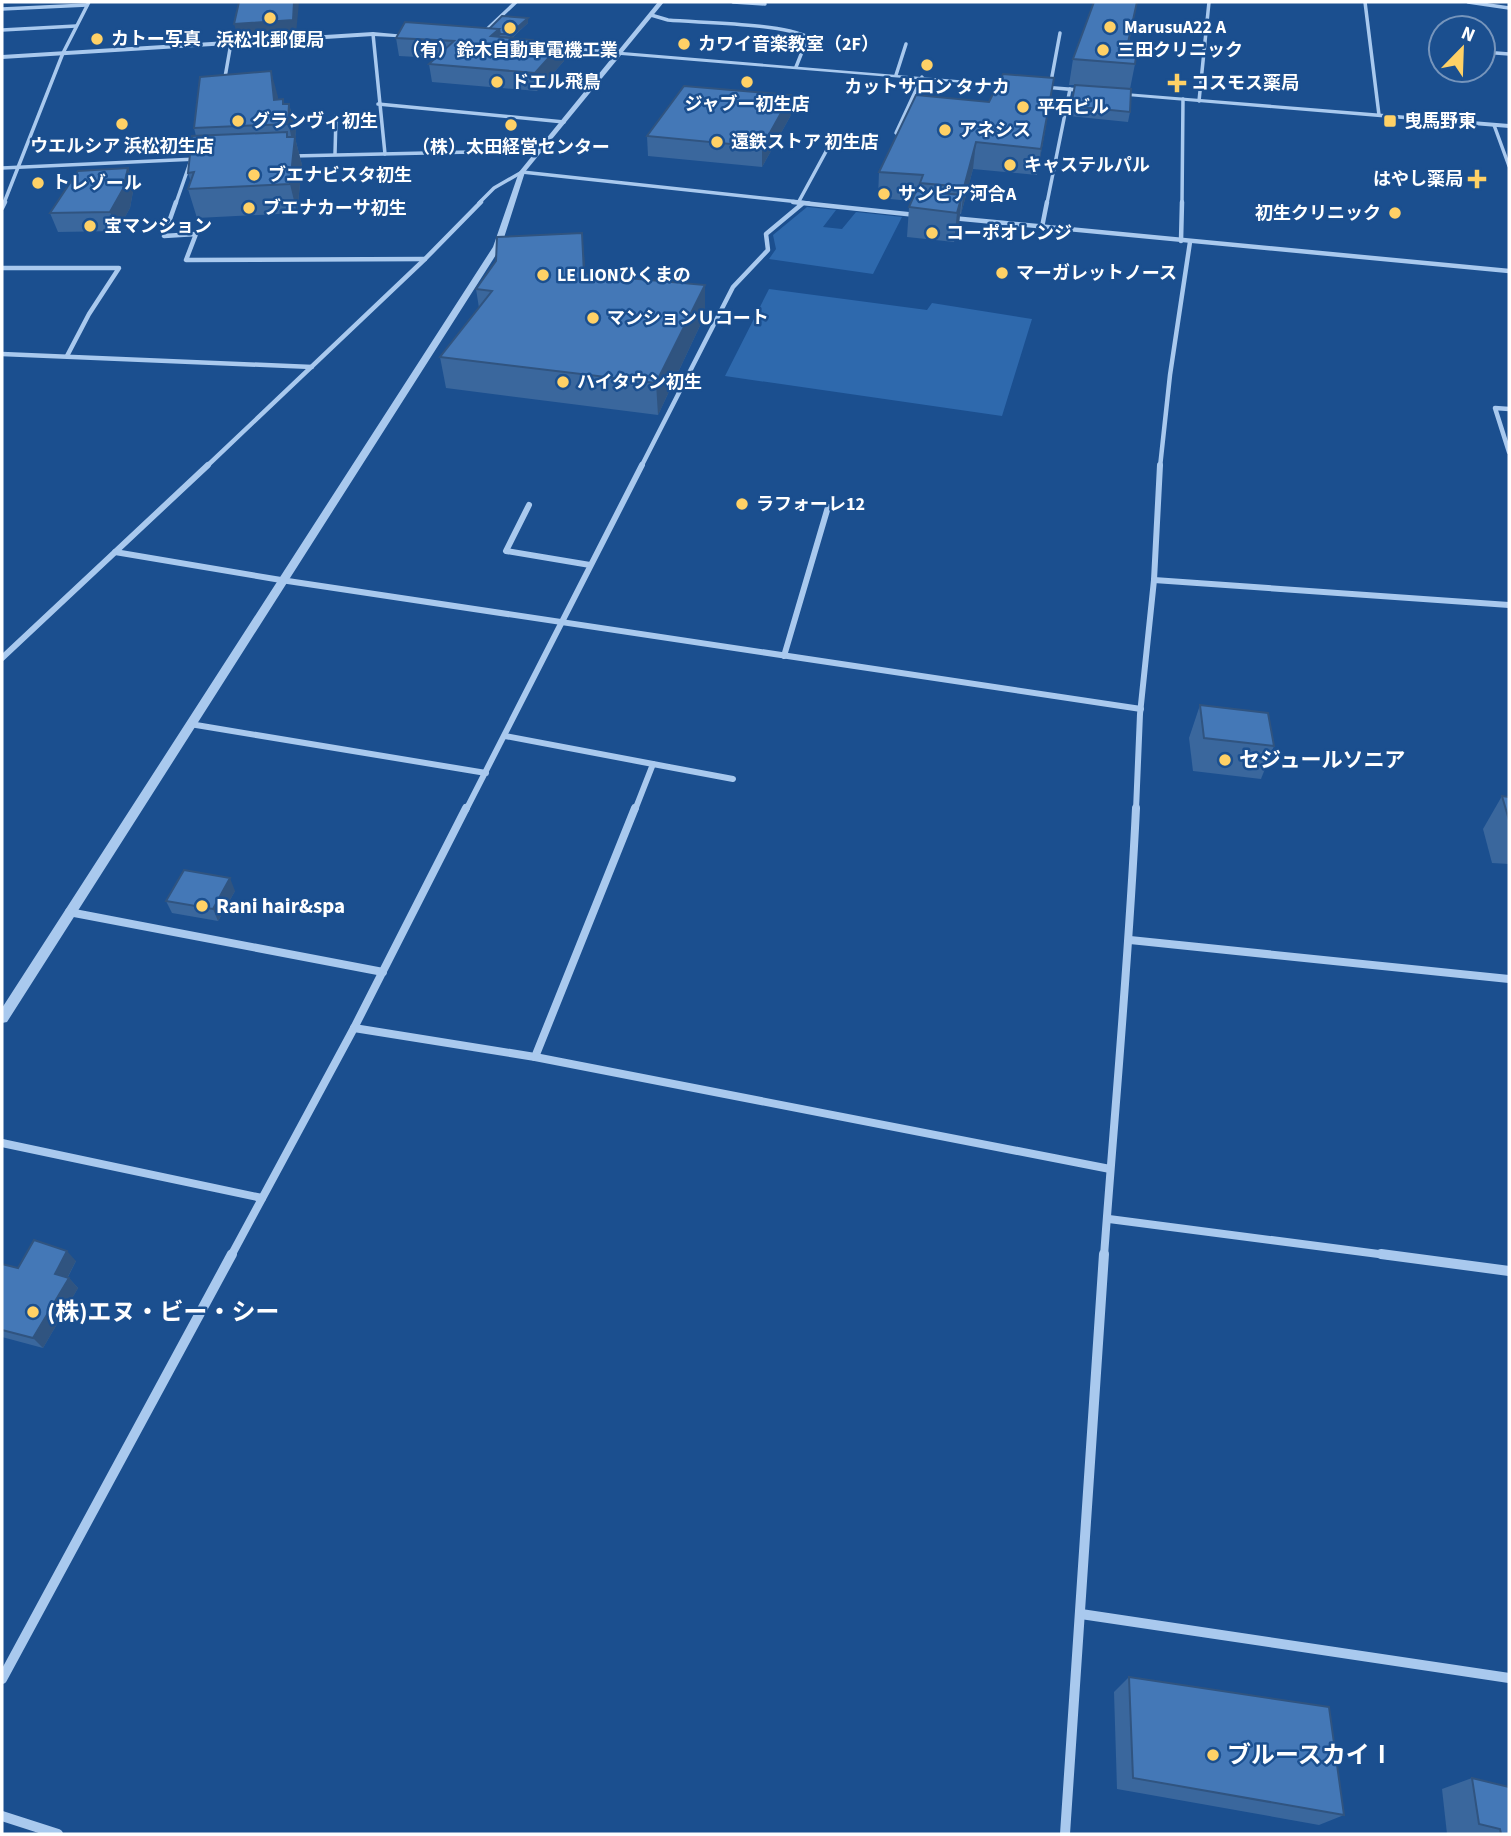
<svg xmlns="http://www.w3.org/2000/svg" width="1511" height="1836" font-family="'Source Sans 3','Noto Sans JP',sans-serif">
<style>
.green{fill:#2e69ad}
.lines{fill:none;stroke-linecap:round;stroke-linejoin:round}
.minor-far4{stroke:#a9c9ee;stroke-width:3.5}
.minor-far3{stroke:#a9c9ee;stroke-width:4.5}
.minor-far2{stroke:#a9c9ee;stroke-width:6}
.minor-far1{stroke:#a9c9ee;stroke-width:8}
.minor{stroke:#a9c9ee;stroke-width:10}
.tertiary{fill:#a9c9ee;fill-rule:evenodd}
.wall{fill:#3a679d}
.shaded-wall{fill:#305480}
.building{fill:#4478b7;stroke:#305480;stroke-width:2}
.poi-dot{fill:#ffd166;stroke:#1b4f8f;stroke-width:2.5}
.labels{text-anchor:middle;dominant-baseline:central;stroke-width:5;stroke-linejoin:round;paint-order:stroke}
.far-poi-label{font-size:18px;font-weight:bold;fill:#fff;stroke:#1b4f8f;text-anchor:start}
.poi-label{font-size:21px;font-weight:bold;fill:#fff;stroke:#1b4f8f;text-anchor:start}
.near-poi-label{font-size:24px;font-weight:bold;fill:#fff;stroke:#1b4f8f;text-anchor:start}
</style>
<rect width="100%" height="100%" fill="#1b4f8f"/>
<!-- green -->
<g class="green">
<polygon points="807,207 836,210 823,227 842,229 856,212 902,217 873,274 769,259 776,249 773,235"/>
<polygon points="769,289 927,310 932,303 1032,319 1002,416 725,376"/>
</g>
<g class="lines">
<!-- minor-far4 -->
<g class="minor-far4">
<polyline points="733,2 765,4"/>
<polyline points="1365,2 1379,115"/>
<polyline points="1468,2 1509,8"/>
<polyline points="2,9 87,5"/>
<path d="M 651,15 L 668,20 C 702,23 780,23 808,37 L 796,67"/>
<polyline points="2,30 76,26"/>
<polyline points="483,33 516,2"/>
<polyline points="373,34 385,154"/>
<polyline points="1483,52 1509,54"/>
<polyline points="896,75 906,44"/>
<polyline points="224,83 231,43"/>
<polyline points="1050,87 1060,33"/>
<polyline points="1199,101 1209,2"/>
<polyline points="378,104 564,122"/>
<polyline points="1494,125 1509,166"/>
<polyline points="896,133 922,77"/>
<polyline points="335,154 336,116"/>
<polyline points="293,156 471,152 534,154"/>
<polyline points="2,168 197,159"/>
<polyline points="4,203 63,53 89,2"/>
<polyline points="176,203 191,160"/>
<polyline points="479,203 494,188 522,172 809,203"/>
<polyline points="798,203 829,146"/>
<polyline points="1047,203 1070,89"/>
<polyline points="1182,203 1183,99"/>
</g>
<!-- minor-far3 -->
<g class="minor-far3">
<polyline points="176,202 164,236 196,234 186,260 425,259"/>
<polyline points="793,202 916,215"/>
<polyline points="2,208 5,202"/>
<polyline points="952,218 1509,271"/>
<polyline points="1042,227 1047,202"/>
<polyline points="1181,241 1182,202"/>
<polyline points="2,268 119,268 89,314 67,356"/>
<polyline points="2,354 312,367"/>
<polyline points="1509,409 1495,408 1509,452"/>
<polyline points="206,467 425,259 481,202"/>
<polyline points="641,467 733,287 768,250 766,234 802,204"/>
<polyline points="1160,467 1170,375 1190,242"/>
</g>
<!-- minor-far2 -->
<g class="minor-far2">
<polyline points="529,505 506,551 590,565"/>
<polyline points="115,552 281,580 1141,709"/>
<polyline points="1154,580 1509,605"/>
<polyline points="784,656 828,507"/>
<polyline points="2,658 208,465"/>
<polyline points="190,724 486,773"/>
<polyline points="505,736 653,764 635,810"/>
<polyline points="653,764 733,779"/>
<polyline points="466,810 642,465"/>
<polyline points="1136,810 1140,714 1154,580 1160,465"/>
</g>
<!-- minor-far1 -->
<g class="minor-far1">
<polyline points="69,912 383,972"/>
<polyline points="1130,940 1509,979"/>
<polyline points="354,1028 535,1057 635,808"/>
<polyline points="535,1057 1110,1169"/>
<polyline points="2,1143 262,1198"/>
<polyline points="1109,1219 1394,1256"/>
<polyline points="231,1256 354,1028 466,808"/>
<path d="M 1104,1256 C 1115,1107 1129,958 1136,808"/>
</g>
<!-- minor -->
<g class="minor">
<polyline points="1381,1254 1509,1271"/>
<polyline points="1081,1614 1509,1678"/>
<polyline points="2,1679 232,1254"/>
<polyline points="2,1816 58,1834"/>
<polyline points="1065,1834 1104,1254"/>
</g>
<!-- tertiary -->
<g class="tertiary">
<polygon points="658,2 664,2 623,52 1017,85 1014,87 621,55 525,172 501,247 7,1022 2,1023 2,1008 493,247 519,172 615,54 544,47 547,45 618,51"/>
<polygon points="373,32 417,36 414,38 373,36 2,59 2,55"/>
<polygon points="1039,85 1090,89 1093,91 1090,93 1037,88"/>
<polygon points="1113,92 1509,124 1509,128 1115,95"/>
</g>
</g>
<!-- wall -->
<g class="wall">
<polygon points="528,18 528,23 512,38 562,43 564,61 537,91 432,82 429,64 435,58 399,56 396,38 489,28"/>
<polygon points="1133,23 1128,47 1135,64 1130,89 1130,112 1128,122 1069,116 1075,85 1069,85 1073,59"/>
<polygon points="278,97 278,100 284,104 289,104 296,131 295,138 302,165 297,213 197,218 188,189 191,182 188,173 196,136 194,128"/>
<polygon points="989,102 1050,103 1037,175 973,169 961,214 960,214 959,224 954,242 907,237 909,207 912,201 878,198 879,172"/>
<polygon points="791,115 762,167 648,156 647,136"/>
<polygon points="128,168 134,186 130,208 117,231 58,232 50,213"/>
<polygon points="582,233 585,274 705,285 705,315 658,415 446,388 440,357 479,308 476,289 496,261"/>
<polygon points="1200,705 1274,746 1261,779 1193,771 1189,738"/>
<polygon points="1502,796 1509,797 1509,864 1492,863 1483,829"/>
<polygon points="235,891 218,921 172,913 166,901"/>
<polygon points="76,1261 68,1277 78,1288 43,1348 2,1337 2,1264 18,1268"/>
<polygon points="1129,1677 1344,1815 1319,1825 1117,1789 1114,1692"/>
<polygon points="1472,1778 1509,1834 1447,1834 1442,1789"/>
</g>
<!-- shaded-wall -->
<g class="shaded-wall">
<polygon points="294,2 299,2 296,34 238,38 234,24"/>
<polygon points="528,18 528,23 510,39 510,34"/>
<polygon points="499,29 501,47 491,36"/>
<polygon points="562,43 564,61 537,91 535,73"/>
<polygon points="271,71 278,97 280,127 274,100"/>
<polygon points="1054,78 1050,103 1037,175 1041,149"/>
<polygon points="791,95 791,115 762,167 762,147"/>
<polygon points="283,99 288,120 289,104 296,131 295,138 302,165 297,213 290,184 287,132 293,157 294,149"/>
<polygon points="976,142 973,169 961,214 964,187"/>
<polygon points="128,168 134,186 130,208 117,231 110,212"/>
<polygon points="962,195 959,224 954,242 957,213"/>
<polygon points="582,233 585,263 587,304 584,274"/>
<polygon points="705,285 705,315 658,415 656,383"/>
<polygon points="230,878 235,891 218,921 213,909"/>
<polygon points="67,1251 76,1261 64,1284 55,1274"/>
<polygon points="69,1278 78,1288 43,1348 33,1338"/>
</g>
<!-- building -->
<g class="building">
<polygon points="239,2 294,2 293,20 234,24"/>
<polygon points="1094,2 1137,2 1127,47 1137,48 1135,64 1073,59"/>
<polygon points="502,16 528,18 510,34 500,34 499,29 489,29"/>
<polygon points="405,22 499,29 491,36 562,43 535,73 429,64 454,41 396,38"/>
<polygon points="271,71 274,100 283,99 283,104 289,104 288,124 194,128 200,77"/>
<polygon points="1003,74 1054,78 1041,149 976,142 964,187 920,183 923,175 879,172 916,95 989,102"/>
<polygon points="1075,85 1131,89 1130,112 1071,106"/>
<polygon points="684,86 791,95 762,147 647,136"/>
<polygon points="287,132 287,137 295,137 290,184 188,189 194,172 188,173 192,136"/>
<polygon points="128,168 123,189 110,212 50,213 78,171"/>
<polygon points="916,191 962,195 957,213 909,207"/>
<polygon points="582,233 584,274 705,285 656,383 440,357 492,291 476,289 496,261 497,237"/>
<polygon points="1200,705 1268,713 1274,746 1204,738"/>
<polygon points="1502,796 1509,797 1509,820"/>
<polygon points="184,870 230,878 213,909 166,901"/>
<polygon points="34,1240 67,1251 55,1274 69,1278 33,1338 2,1330 2,1264 18,1268"/>
<polygon points="1129,1677 1329,1707 1344,1815 1133,1778"/>
<polygon points="1472,1778 1509,1787 1509,1834 1501,1834 1500,1829 1479,1824"/>
</g>
<!-- markers -->
<g class="poi-dot">
<circle cx="270" cy="18" r="7"/>
<circle cx="1110" cy="27" r="7"/>
<circle cx="510" cy="28" r="7"/>
<circle cx="97" cy="39" r="7"/>
<circle cx="684" cy="44" r="7"/>
<circle cx="1103" cy="50" r="7"/>
<circle cx="927" cy="65" r="7"/>
<circle cx="497" cy="82" r="7"/>
<circle cx="747" cy="82" r="7"/>
<path d="M1173.5 72.5h7v7h7v7h-7v7h-7v-7h-7v-7h7z"/>
<circle cx="1023" cy="107" r="7"/>
<circle cx="238" cy="121" r="7"/>
<rect x="1383" y="114" width="14" height="14" rx="3.5"/>
<circle cx="122" cy="124" r="7"/>
<circle cx="511" cy="125" r="7"/>
<circle cx="945" cy="130" r="7"/>
<circle cx="717" cy="142" r="7"/>
<circle cx="1010" cy="165" r="7"/>
<circle cx="254" cy="175" r="7"/>
<path d="M1473.5 168.5h7v7h7v7h-7v7h-7v-7h-7v-7h7z"/>
<circle cx="38" cy="183" r="7"/>
<circle cx="884" cy="194" r="7"/>
<circle cx="249" cy="208" r="7"/>
<circle cx="1395" cy="213" r="7"/>
<circle cx="90" cy="226" r="7"/>
<circle cx="932" cy="233" r="7"/>
<circle cx="1002" cy="273" r="7"/>
<circle cx="543" cy="275" r="7"/>
<circle cx="593" cy="318" r="7"/>
<circle cx="563" cy="382" r="7"/>
<circle cx="742" cy="504" r="7"/>
<circle cx="1225" cy="760" r="7"/>
<circle cx="202" cy="906" r="7"/>
<circle cx="33" cy="1312" r="7"/>
<circle cx="1213" cy="1755" r="7"/>
</g>
<g class="labels">
<!-- far-poi labels -->
<g class="far-poi-label">
<text x="1124" y="27">MarusuA22 A</text>
<text x="111" y="39">カトー写真</text>
<text x="270" y="40" text-anchor="middle">浜松北郵便局</text>
<text x="698" y="44">カワイ音楽教室（2F）</text>
<text x="510" y="50" text-anchor="middle">（有）鈴木自動車電機工業</text>
<text x="1117" y="50">三田クリニック</text>
<text x="511" y="82">ドエル飛鳥</text>
<text x="1191" y="83">コスモス薬局</text>
<text x="927" y="87" text-anchor="middle">カットサロン タナカ</text>
<text x="747" y="104" text-anchor="middle">ジャブー初生店</text>
<text x="1037" y="107">平石ビル</text>
<text x="252" y="121">グランヴィ初生</text>
<text x="1404" y="121">曳馬野東</text>
<text x="959" y="130">アネシス</text>
<text x="731" y="142">遠鉄ストア 初生店</text>
<text x="122" y="146" text-anchor="middle">ウエルシア 浜松初生店</text>
<text x="511" y="147" text-anchor="middle">（株）太田経営センター</text>
<text x="1024" y="165">キャステルパル</text>
<text x="268" y="175">ブエナビスタ初生</text>
<text x="1463" y="179" text-anchor="end">はやし薬局</text>
<text x="52" y="183">トレゾール</text>
<text x="898" y="194">サンピア河合A</text>
<text x="263" y="208">ブエナカーサ初生</text>
<text x="1381" y="213" text-anchor="end">初生クリニック</text>
<text x="104" y="226">宝マンション</text>
<text x="946" y="233">コーポオレンジ</text>
<text x="1016" y="273">マーガレットノース</text>
<text x="557" y="275">LE LIONひくまの</text>
<text x="607" y="318">マンションＵコート</text>
<text x="577" y="382">ハイタウン初生</text>
<text x="756" y="504">ラフォーレ12</text>
</g>
<!-- poi labels -->
<g class="poi-label">
<text x="1239" y="760">セジュールソニア</text>
<text x="216" y="906">Rani hair&amp;spa</text>
</g>
<!-- near-poi labels -->
<g class="near-poi-label">
<text x="47" y="1312">(株)エヌ・ビー・シー</text>
<text x="1227" y="1755">ブルースカイⅠ</text>
</g>
</g>
<!-- border -->
<rect width="1511" height="1836" fill="none" stroke="#ffffff" stroke-width="7"/>
<!-- north arrow -->
<g transform="translate(1462 49) rotate(23)"><circle r="33" fill="#1b4f8f" stroke="#7695bc" stroke-width="2"/>
<path d="M0-5L12 26L0 18L-12 26Z" fill="#ffd166"/>
<text y="-10" font-size="19" font-weight="bold" text-anchor="middle" fill="#ffffff">N</text>
</g>
</svg>
